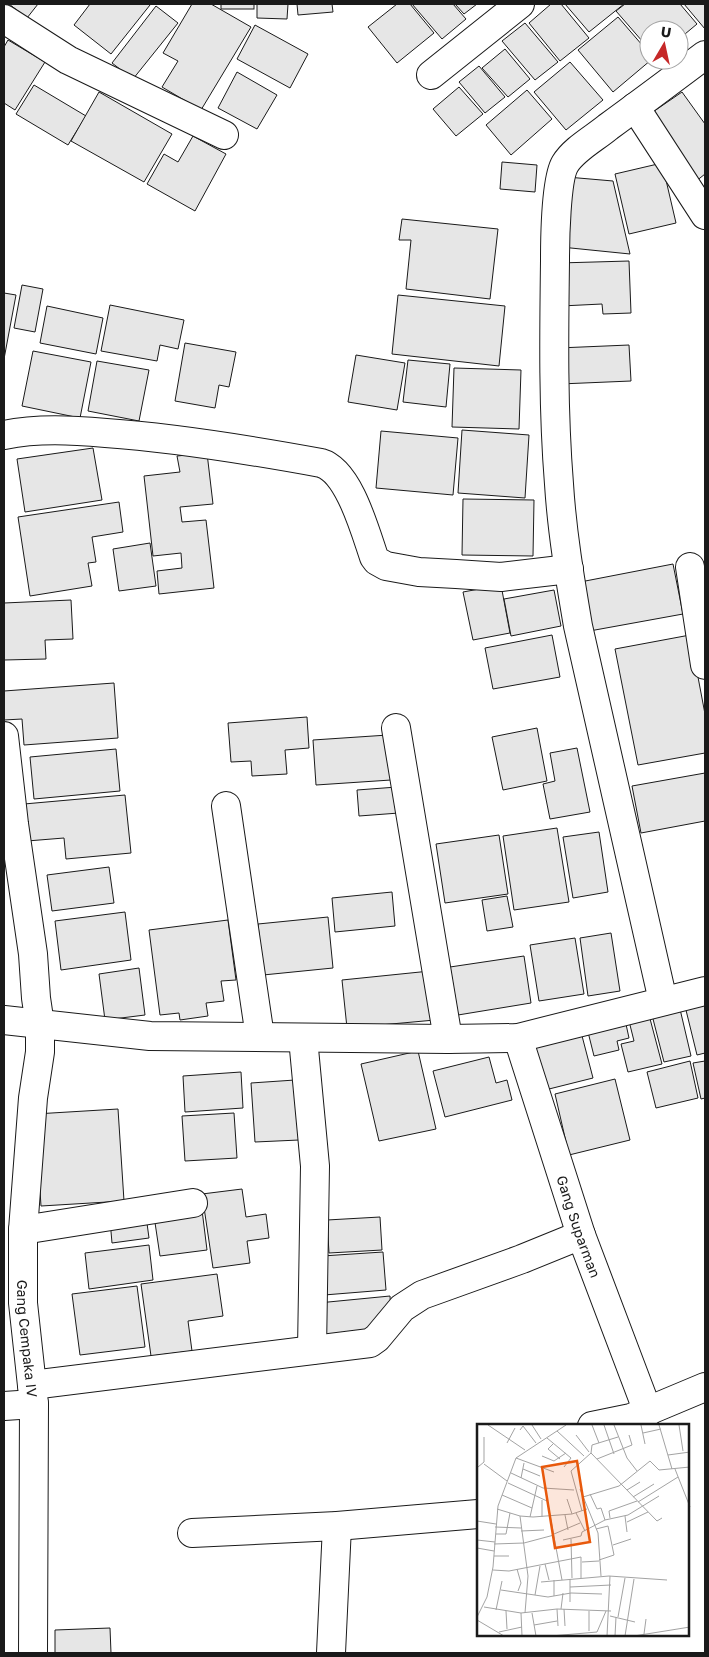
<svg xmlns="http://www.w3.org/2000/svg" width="709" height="1657" font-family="'Golos Text',sans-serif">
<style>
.building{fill:#e6e6e6;stroke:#1a1a1a}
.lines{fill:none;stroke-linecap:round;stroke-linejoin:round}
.minor-casing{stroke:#1a1a1a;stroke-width:30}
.minor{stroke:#fff;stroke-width:28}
.labels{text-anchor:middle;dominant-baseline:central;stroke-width:4;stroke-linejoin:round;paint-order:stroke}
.street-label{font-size:14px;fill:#1a1a1a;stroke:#fff}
.inset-road{fill:none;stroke:#a3a3a3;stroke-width:1}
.view{fill:#e8590c;fill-opacity:0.15;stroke:#e8590c;stroke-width:2.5}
.inset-edge{fill:none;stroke:#1a1a1a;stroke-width:2.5}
</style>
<rect width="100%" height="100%" fill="#fff"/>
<!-- building -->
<g class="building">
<polygon points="9,4 38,4 27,18"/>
<polygon points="90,4 149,4 150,5 111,54 74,25"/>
<polygon points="192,4 211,4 251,27 201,110 162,87 178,61 163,53"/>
<rect x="221" y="4" width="33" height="5"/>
<polygon points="257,4 288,4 287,19 257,18"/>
<polygon points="297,4 332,4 333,12 298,15"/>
<polygon points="397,4 410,4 434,33 397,63 368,27"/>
<polygon points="412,4 453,4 466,19 442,39"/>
<polygon points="455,4 477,4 464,14"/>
<polygon points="551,4 561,4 589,38 560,61 529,23"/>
<polygon points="565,4 624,4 589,32"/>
<polygon points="625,4 680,4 697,24 679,39 679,30 649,30 649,49 616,11"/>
<polygon points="684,4 705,4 705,29"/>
<polygon points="156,6 178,23 133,79 112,63"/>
<polygon points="618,17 649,53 649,60 651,60 613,92 578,50"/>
<polygon points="525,23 558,62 535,80 502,41"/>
<polygon points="255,25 308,54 290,88 237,59"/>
<polygon points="8,40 45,62 15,110 4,103 4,47"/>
<polygon points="505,49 530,79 508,97 482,68"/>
<polygon points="570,62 603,100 566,130 534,92"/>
<polygon points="479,66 505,97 485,113 459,82"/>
<polygon points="237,72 277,95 257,129 218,108"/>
<polygon points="34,85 86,116 68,145 16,114"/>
<polygon points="459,87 483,114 456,136 433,109"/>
<polygon points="527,90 552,119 511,155 486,125"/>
<polygon points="99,92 172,134 144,182 71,141"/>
<polygon points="682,92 705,124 705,174 695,182 647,116"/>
<polygon points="193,136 226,154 195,211 147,184 164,154 178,162"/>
<polygon points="502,162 537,165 535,192 500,189"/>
<polygon points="662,163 676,223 629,234 615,174"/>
<polygon points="567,177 613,181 630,254 561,247"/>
<polygon points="402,219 498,229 490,299 406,289 411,240 399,240"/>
<polygon points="629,261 631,313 603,314 602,304 561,306 559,263"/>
<polygon points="22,285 43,289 35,332 14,328"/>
<polygon points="4,293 16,295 4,359"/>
<polygon points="398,295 505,306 499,366 392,354"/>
<polygon points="110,305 184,320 178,349 160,345 157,361 101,351"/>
<polygon points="47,306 103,318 96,354 40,343"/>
<polygon points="185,343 236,352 229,387 219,385 215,408 175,401"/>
<polygon points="629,345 631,381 560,384 558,348"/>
<polygon points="33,351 91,362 80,418 22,406"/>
<polygon points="356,355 405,363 397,410 348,402"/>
<polygon points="408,360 450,364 446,407 403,402"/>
<polygon points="97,361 149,370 139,421 88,411"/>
<polygon points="454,368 521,370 519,429 452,427"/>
<polygon points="462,430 529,435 525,498 458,493"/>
<polygon points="381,431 458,438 453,495 376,488"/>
<polygon points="93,448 102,500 25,512 17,459"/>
<polygon points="207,453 213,504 180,507 182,522 206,520 214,588 159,594 157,571 182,568 181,553 153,556 144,476 180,472 177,456"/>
<polygon points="463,499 534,500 533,556 462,555"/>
<polygon points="119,502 123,532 92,537 96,562 88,563 92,586 30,596 18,517"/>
<polygon points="150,543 156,586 119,591 113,549"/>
<polygon points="673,564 683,614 584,632 575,583"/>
<polygon points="501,585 510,633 473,640 463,592"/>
<polygon points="554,590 561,626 511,636 504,599"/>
<polygon points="71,600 73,639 45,640 46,659 4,660 4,603"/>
<polygon points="552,635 560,677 493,689 485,648"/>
<polygon points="690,635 705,714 705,753 638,765 615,649"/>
<polygon points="114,683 118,738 24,745 22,719 4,720 4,691"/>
<polygon points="307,717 309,748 285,750 287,774 252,776 251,761 231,762 228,723"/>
<polygon points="537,728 547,781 503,790 492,737"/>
<polygon points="388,735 391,780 316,785 313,740"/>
<polygon points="577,748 590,812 550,819 543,784 555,781 550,753"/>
<polygon points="116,749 120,791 34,799 30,757"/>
<polygon points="705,773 705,821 641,833 632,786"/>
<polygon points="397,787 399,813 359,816 357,790"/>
<polygon points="125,795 131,853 66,859 64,838 27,841 24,804"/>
<polygon points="557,828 569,902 514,910 503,836"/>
<polygon points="599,832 608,892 573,898 563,837"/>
<polygon points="499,835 508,894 445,903 436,844"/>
<polygon points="109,867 114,903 52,911 47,875"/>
<polygon points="392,892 395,926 335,932 332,898"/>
<polygon points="507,896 513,927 487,931 482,900"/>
<polygon points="125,912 131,960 61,970 55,921"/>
<polygon points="328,917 333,968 263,975 258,924"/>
<polygon points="228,920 236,980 221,981 224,1001 206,1003 208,1016 180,1020 179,1013 160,1015 149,930"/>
<polygon points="611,933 620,991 588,996 580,938"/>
<polygon points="575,938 584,994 539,1001 530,945"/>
<polygon points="524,956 531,1003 458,1015 450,967"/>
<polygon points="139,968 145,1015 105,1020 99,974"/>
<polygon points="430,971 435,1020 347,1028 342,980"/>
<polygon points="705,1001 705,1053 697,1055 685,1006"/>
<polygon points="680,1009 691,1056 664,1062 652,1015"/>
<polygon points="624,1015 629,1038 617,1041 619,1050 594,1056 586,1024"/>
<polygon points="649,1015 662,1064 628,1072 621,1044 634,1041 629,1021"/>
<polygon points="581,1032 593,1078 541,1091 530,1044"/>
<polygon points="418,1051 436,1129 379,1141 361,1064"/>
<polygon points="489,1057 496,1083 507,1080 512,1100 445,1117 433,1071"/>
<polygon points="690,1061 698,1098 656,1108 647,1072"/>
<polygon points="705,1061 705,1098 701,1099 693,1063"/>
<polygon points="241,1072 243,1108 185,1112 183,1076"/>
<polygon points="615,1079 630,1140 569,1155 555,1094"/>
<polygon points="295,1080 299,1140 255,1142 251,1083"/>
<polygon points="118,1109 124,1201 41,1206 35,1114"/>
<polygon points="234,1113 237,1158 185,1161 182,1116"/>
<polygon points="242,1189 246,1217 266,1214 269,1238 247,1241 250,1263 213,1268 202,1194"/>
<polygon points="202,1210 207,1250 160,1256 154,1216"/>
<polygon points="146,1216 149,1238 112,1243 110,1220"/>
<polygon points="380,1217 382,1250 329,1253 327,1220"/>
<polygon points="149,1245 153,1280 89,1289 85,1253"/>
<polygon points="383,1252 386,1290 324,1295 322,1256"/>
<polygon points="217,1274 223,1316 188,1321 192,1351 151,1356 141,1284"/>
<polygon points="137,1286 145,1347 80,1355 72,1294"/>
<polygon points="390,1296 391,1315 373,1332 321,1336 318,1303"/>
<polygon points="110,1628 111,1653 55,1653 55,1630"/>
</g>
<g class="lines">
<!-- minor casing -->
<g class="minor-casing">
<g id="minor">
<polyline points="4,19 68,60 224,135"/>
<polyline points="431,75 520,4"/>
<polyline points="635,107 705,215"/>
<path d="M 4,435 C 38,428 72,430 106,433 C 178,438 250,450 321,463 C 349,471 365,531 374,557 L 377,561 L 386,566 L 419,572 L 456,574 L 501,577 L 569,569"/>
<polyline points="690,567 705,665"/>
<polyline points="396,728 448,1039"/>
<path id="s1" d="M 4,736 L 14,824 L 33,954 L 36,998 L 40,1025 L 40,1052 L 33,1098 L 23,1230 L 23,1303 L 34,1404 L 33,1653"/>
<polyline points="226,806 260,1037"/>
<path d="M 663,1001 L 578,626 C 570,579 562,532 559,484 C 553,410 554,336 555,261 C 555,241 556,179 565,164 C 574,149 595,138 608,127 C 641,103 673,79 705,55"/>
<polyline points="4,1020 150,1036 448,1039 518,1038 705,991"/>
<polyline points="303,1038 315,1166 312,1350"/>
<path id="s2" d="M 518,1038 L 581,1235 L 648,1412"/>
<polyline points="23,1230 193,1203"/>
<polyline points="32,1385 370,1343 377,1338 402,1308 422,1295 522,1259 581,1235"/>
<polyline points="4,1406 34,1404"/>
<polyline points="592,1426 631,1418 705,1387"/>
<polyline points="192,1533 337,1526 478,1514"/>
<polyline points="331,1653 337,1526"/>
</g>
</g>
<!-- minor -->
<use href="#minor" class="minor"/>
</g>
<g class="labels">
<!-- street labels -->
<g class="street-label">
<text stroke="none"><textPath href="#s2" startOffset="198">Gang Suparman</textPath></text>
<text stroke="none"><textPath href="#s1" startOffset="606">Gang Cempaka IV</textPath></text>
</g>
</g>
<!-- overview -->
<g transform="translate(477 1424)">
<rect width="212" height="212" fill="#fff"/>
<path class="inset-road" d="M 11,1 L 48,26M 55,1 L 64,15M 115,1 L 122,19M 127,1 L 137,30M 137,1 L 150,34 L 160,47M 164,1 L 168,20M 182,1 L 195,45M 202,1 L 206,27M 43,6 L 46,2 L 59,19M 80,7 L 107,32M 166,9 L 184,5M 99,11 L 112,28M 70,14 L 94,34 L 87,43M 30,19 L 38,4M 76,20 L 71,25 L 83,35M 114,29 L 180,97 L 185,94M 114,29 L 115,21 L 141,13M 191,31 L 213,28M 65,32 L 77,37 L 89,29M 39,34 L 77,48M 120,35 L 155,21 L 152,11M 7,40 L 30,57M 1,43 L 7,38 L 7,13M 46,45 L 63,52M 198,45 L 213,83M 34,49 L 66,64 L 97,66M 44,54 L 47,39M 31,59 L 70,77M 68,64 L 85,156M 103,65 L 121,109 L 124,152M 150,66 L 163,58M 113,70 L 120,85 L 124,84 L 128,96M 25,71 L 55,84M 106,73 L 142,62 L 173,37 L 182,46 L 213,43M 156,73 L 177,60M 90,75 L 95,90M 161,78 L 201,53M 20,85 L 43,92 L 56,93 L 95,90 L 110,85M 105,87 L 94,47 L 114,29M 99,89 L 108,107M 88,91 L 91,106M 43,92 L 51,152 L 48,189M 148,92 L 150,108M 53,93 L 60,62M 65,93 L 65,76M 133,94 L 132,87 L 160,77M 0,97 L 19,100M 150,98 L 171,88M 18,103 L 44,104M 119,105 L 131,102 L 137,131 L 122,136M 44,107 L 67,106M 19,110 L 29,110 L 33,89M 77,110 L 103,99M 94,115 L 95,154M 0,116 L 18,118M 86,116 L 104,112 L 105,108 L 128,96 L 151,91 L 182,72M 17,120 L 47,119 L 77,111M 136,121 L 154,115M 0,124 L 17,127M 17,132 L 32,132M 105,138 L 122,137M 68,140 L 72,156M 40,145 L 44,159 L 41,167M 16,146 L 32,147 L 104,133 L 104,154M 93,155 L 93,178M 64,158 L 132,152 L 190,156M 93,163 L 134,161M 24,166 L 71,173 L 94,169 L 125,170M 58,171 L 63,142M 77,172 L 77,156M 7,183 L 44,189 L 80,185 L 134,187M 80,185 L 81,202M 84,185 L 86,169M 87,185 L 88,202M 19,186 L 25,157M 29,187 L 30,205M 112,187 L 112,207M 44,189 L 45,212M 55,189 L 59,212M 133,192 L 158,198M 0,193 L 10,173 L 16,143 L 21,82 L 39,34 L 89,1M 141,193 L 148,154M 0,196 L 27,212M 57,201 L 80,197M 22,208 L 45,203M 167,210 L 169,195M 74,212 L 120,208 L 129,187M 130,212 L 133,152M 138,212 L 139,193M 148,212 L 157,155M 157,212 L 213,203"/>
<path class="view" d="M 100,37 L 113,118 L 78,124 L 65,43 Z"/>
<rect width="212" height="212" class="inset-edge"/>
</g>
<!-- border -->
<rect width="709" height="1657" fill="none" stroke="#1a1a1a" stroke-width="10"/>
<!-- north arrow -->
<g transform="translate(664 45) rotate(9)"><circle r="24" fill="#ffffff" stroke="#a3a3a3"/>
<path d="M0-4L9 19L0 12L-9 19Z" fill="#c62828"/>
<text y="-8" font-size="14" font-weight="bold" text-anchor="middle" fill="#1a1a1a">U</text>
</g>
</svg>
